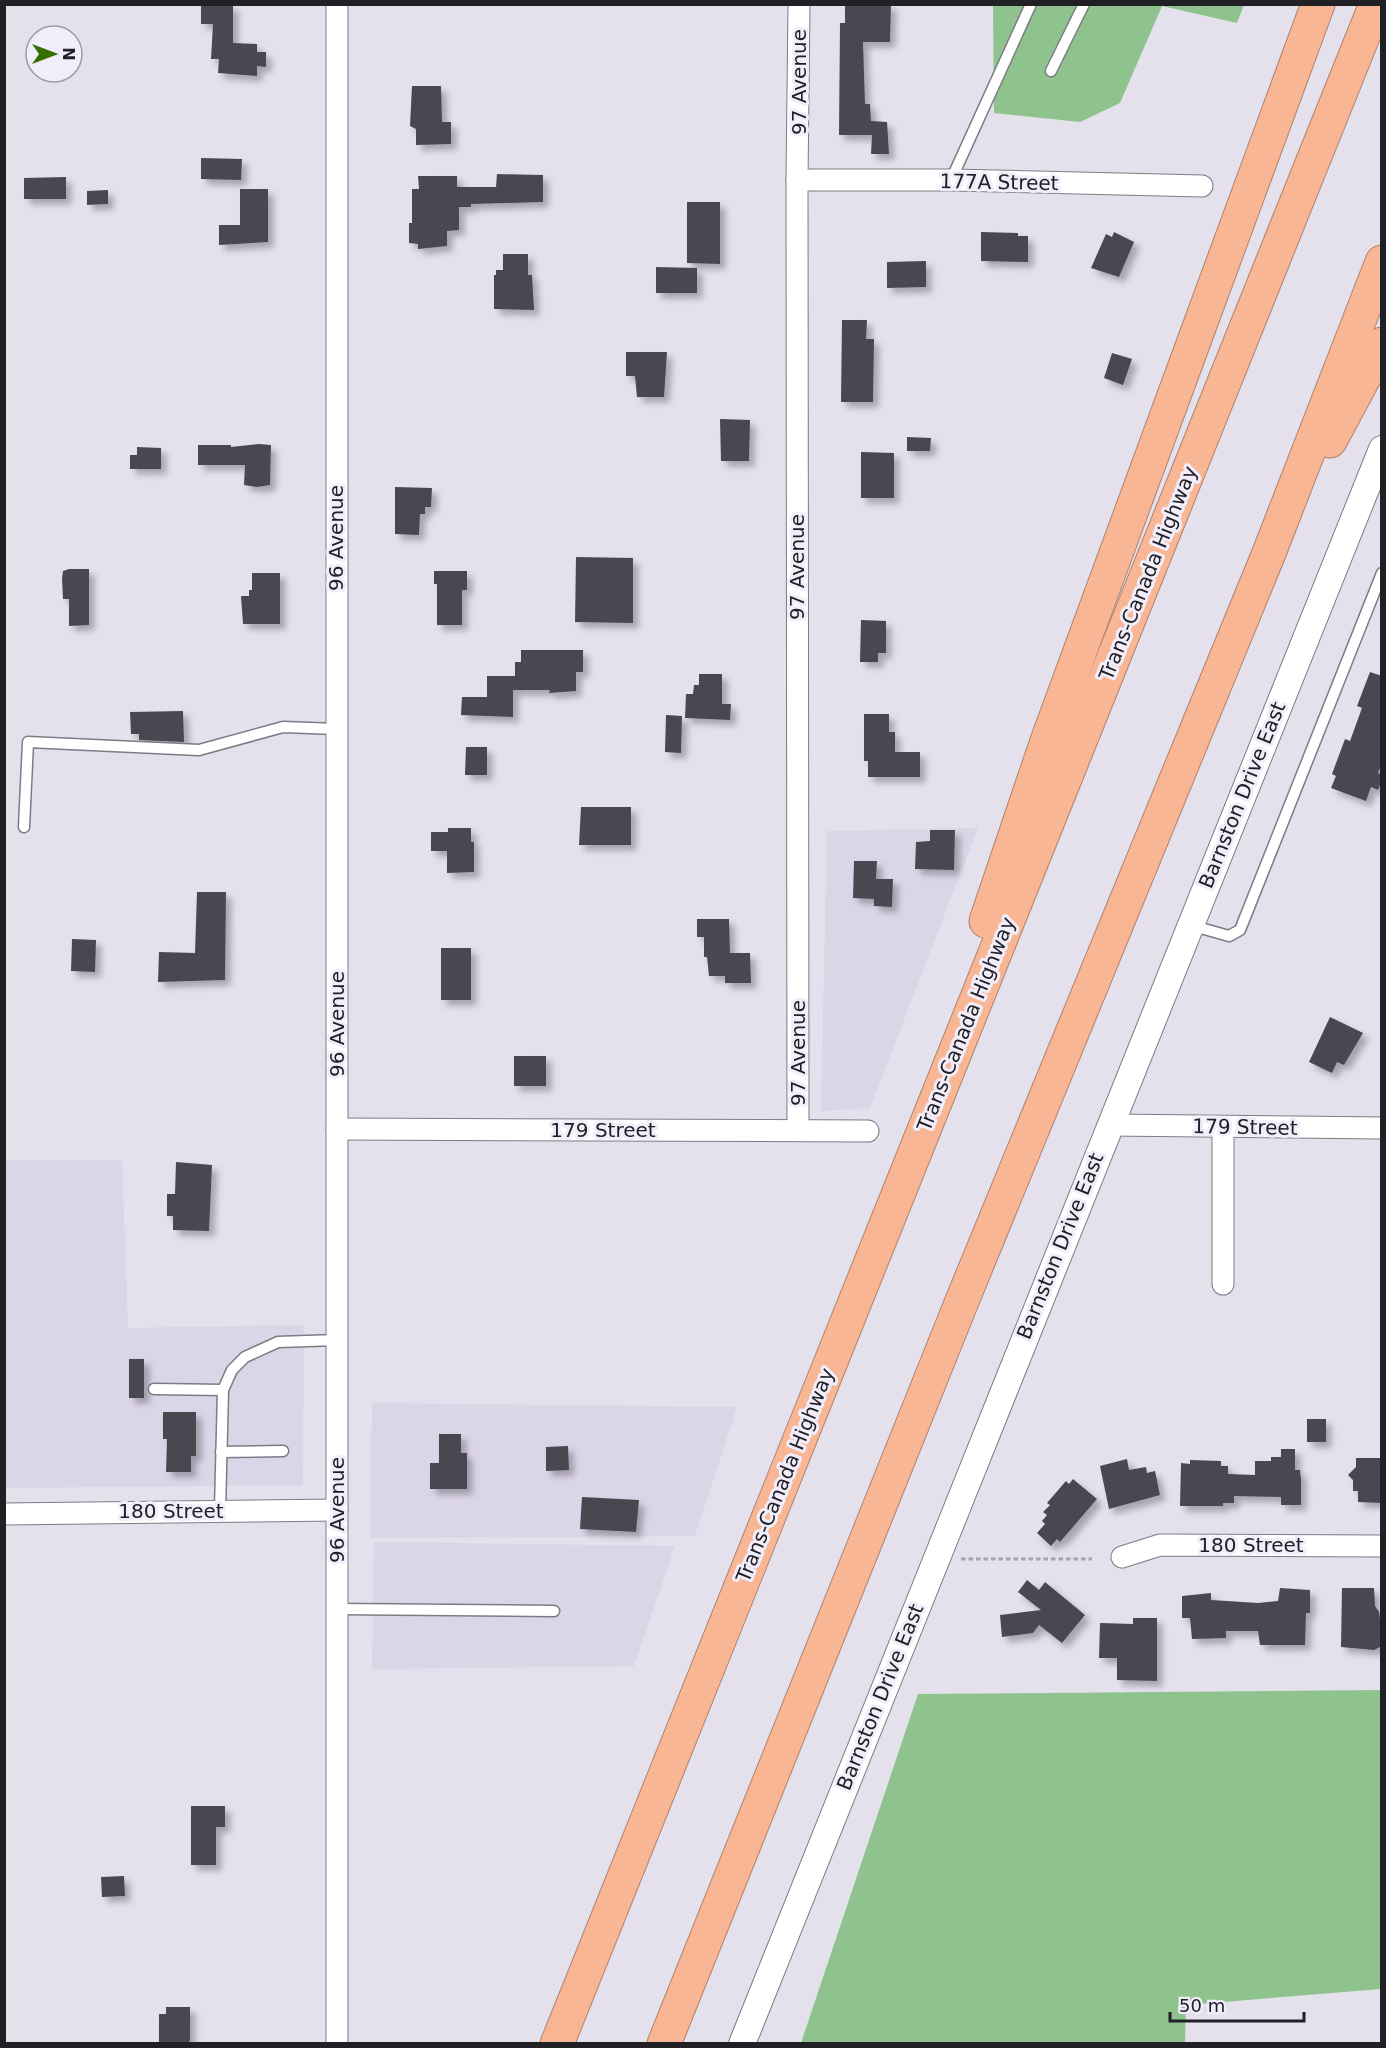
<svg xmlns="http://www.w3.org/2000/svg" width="1386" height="2048" font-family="'DejaVu Sans',sans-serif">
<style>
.built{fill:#dbd5e8}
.green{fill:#8ec38d}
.building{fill:#4b4751;filter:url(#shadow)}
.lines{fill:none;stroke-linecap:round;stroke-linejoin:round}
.service-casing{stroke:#7e7b86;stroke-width:13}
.minor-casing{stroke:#7e7b86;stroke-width:23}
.tertiary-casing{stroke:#7e7b86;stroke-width:28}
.motorway-casing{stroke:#ad826d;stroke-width:35}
.path{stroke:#a5a2ac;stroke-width:3;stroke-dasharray:4.5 3;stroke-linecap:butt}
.service{stroke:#fff;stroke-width:10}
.minor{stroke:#fff;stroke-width:21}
.tertiary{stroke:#fff;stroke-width:26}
.motorway{stroke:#f9b694;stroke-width:33}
.labels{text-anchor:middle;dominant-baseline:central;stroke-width:6;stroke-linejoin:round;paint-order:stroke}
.street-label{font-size:20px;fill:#212024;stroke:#f1edfa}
</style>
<defs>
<filter id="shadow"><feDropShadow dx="5.5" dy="5.5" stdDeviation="3" flood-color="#0004"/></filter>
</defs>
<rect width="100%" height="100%" fill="#e4e0ec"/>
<!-- built -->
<g class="built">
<polygon points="978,828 870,1108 821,1111 827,831"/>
<polygon points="4,1160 122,1160 128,1328 304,1325 303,1485 5,1488"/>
<polygon points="372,1403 737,1407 695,1536 370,1538"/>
<polygon points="374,1542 675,1546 634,1666 372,1669"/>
</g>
<!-- green -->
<g class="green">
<polygon points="993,5 1244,5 1237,23 1162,6 1120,103 1080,122 994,113"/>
<polygon points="1381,1690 1381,1989 1186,2005 1185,2043 801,2043 918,1694"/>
</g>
<!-- building -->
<g class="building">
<polygon points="845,4 891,4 890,42 863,42 865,104 870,104 871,121 887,122 889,154 871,154 872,135 839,135 840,23 845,23"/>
<polygon points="233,5 233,43 257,44 257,52 266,52 266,67 257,66 257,76 218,73 219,59 211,59 213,24 201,24 201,6"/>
<polygon points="412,86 441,86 442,122 451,122 451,144 416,145 416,129 410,126"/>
<polygon points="201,158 242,159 241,180 201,179"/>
<polygon points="497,174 543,175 543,202 471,204 471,207 459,207 459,230 447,231 447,246 418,249 418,244 409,243 409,223 412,223 412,189 419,189 418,176 457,176 457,187 496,187"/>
<polygon points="66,177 66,199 24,199 24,178"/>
<polygon points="240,189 268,189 268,242 219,245 219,225 240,225"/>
<polygon points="108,190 108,204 87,205 87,191"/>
<polygon points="687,202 720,202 720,264 687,263"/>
<polygon points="981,232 1018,233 1018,236 1028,236 1028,262 981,261"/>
<polygon points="1114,232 1134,242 1119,277 1091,268 1106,234 1112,237"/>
<polygon points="503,254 528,254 528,275 532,275 534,310 494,309 494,275 496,275 496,270 503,270"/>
<polygon points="926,261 926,287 887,288 887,262"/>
<polygon points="656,267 697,268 697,293 656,293"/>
<polygon points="842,320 867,320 866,339 874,339 873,402 841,402"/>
<polygon points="626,352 667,352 664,397 637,397 635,376 626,376"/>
<polygon points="1112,353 1132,359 1123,385 1104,378"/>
<polygon points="720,419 750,420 749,461 721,461"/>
<polygon points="907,437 931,438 930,451 907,451"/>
<polygon points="259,444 271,445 270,485 257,487 244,485 245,465 198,465 198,445 231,445 231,447"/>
<polygon points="137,447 161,448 161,469 130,469 130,455 137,455"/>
<polygon points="861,452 894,453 894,498 861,498"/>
<polygon points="395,487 432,488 431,507 425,507 425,514 420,514 419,535 395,534"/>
<polygon points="576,557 633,558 633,623 575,622"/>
<polygon points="69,569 89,569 89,625 69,626 69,599 63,599 62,578 63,571"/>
<polygon points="434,571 467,571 467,590 462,590 462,625 437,625 437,584 434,584"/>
<polygon points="252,573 280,573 280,624 243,624 241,596 249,596 249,590 252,590"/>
<polygon points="861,620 886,621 886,653 878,653 878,662 860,662"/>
<polygon points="521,650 583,650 583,672 576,672 576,691 549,693 550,690 513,690 513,717 461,715 462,697 487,697 487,676 515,676 515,662 521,662"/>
<polygon points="1370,672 1382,676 1382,763 1378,773 1382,775 1382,780 1378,790 1371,787 1366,801 1331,788 1336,776 1332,774 1345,739 1350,741 1362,708 1357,706"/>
<polygon points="699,674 722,674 722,704 731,704 730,720 685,718 686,694 693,694 694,685 699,685"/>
<polygon points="183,711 184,742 139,740 139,734 131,734 130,712"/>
<polygon points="864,714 889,714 889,732 895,732 895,752 920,752 920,777 868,777 868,761 864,761"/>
<polygon points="666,715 682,716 681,753 665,752"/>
<polygon points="466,747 487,747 487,775 465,775"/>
<polygon points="581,807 631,807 631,845 579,845"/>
<polygon points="448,828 471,828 471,842 474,842 474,872 447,873 447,851 431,851 431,832 448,832"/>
<polygon points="930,830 955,830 954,870 915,869 916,842 930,841"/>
<polygon points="854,861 877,861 876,879 893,879 892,907 874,906 874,899 853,898"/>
<polygon points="197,892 226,892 225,980 158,982 159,952 195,953"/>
<polygon points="697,919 729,919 730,953 750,953 751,983 725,983 725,976 709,976 707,957 704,957 704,937 697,937"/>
<polygon points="72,939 96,940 95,972 71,971"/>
<rect x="441" y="948" width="30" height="52"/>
<polygon points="1330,1017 1363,1033 1344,1065 1337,1062 1332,1073 1309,1062"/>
<rect x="514" y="1056" width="32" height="30"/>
<polygon points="176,1162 212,1165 209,1231 173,1230 173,1216 167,1216 167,1194 175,1194"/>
<rect x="129" y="1359" width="15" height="39"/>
<polygon points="163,1412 196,1412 196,1456 191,1456 191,1472 166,1472 167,1439 163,1439"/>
<rect x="1307" y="1419" width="19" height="23"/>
<polygon points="439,1434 461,1434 461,1453 467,1453 467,1489 430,1489 430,1463 439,1463"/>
<polygon points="568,1446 569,1470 546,1471 546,1447"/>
<polygon points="1281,1449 1295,1449 1295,1470 1300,1470 1301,1479 1301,1505 1281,1505 1281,1497 1234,1496 1234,1503 1223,1503 1223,1506 1180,1506 1181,1463 1190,1464 1190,1460 1221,1461 1221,1466 1228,1466 1228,1474 1255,1475 1255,1461 1271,1461 1271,1457 1281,1457"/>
<polygon points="1356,1458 1382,1458 1382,1503 1358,1502 1358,1491 1353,1491 1353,1480 1348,1475 1356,1467"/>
<polygon points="1127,1459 1129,1470 1146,1467 1147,1473 1155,1471 1160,1495 1109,1509 1100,1466"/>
<polygon points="1073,1479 1097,1499 1060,1542 1057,1539 1051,1546 1037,1533 1045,1524 1042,1521 1047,1515 1043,1512 1050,1505 1047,1503 1066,1481 1069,1484"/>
<polygon points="582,1497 639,1500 636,1532 580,1529"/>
<polygon points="1027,1580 1039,1590 1045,1582 1085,1615 1062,1643 1039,1625 1033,1633 1002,1637 1000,1615 1041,1610 1018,1592"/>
<polygon points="1280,1588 1310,1590 1310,1613 1306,1613 1305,1645 1260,1645 1258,1631 1226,1631 1226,1638 1192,1639 1190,1618 1182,1618 1182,1596 1211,1593 1211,1600 1258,1603 1278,1601"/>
<polygon points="1342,1588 1374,1588 1375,1606 1379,1612 1382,1631 1382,1646 1374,1650 1341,1647"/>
<polygon points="1133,1618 1157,1618 1157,1681 1117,1680 1117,1658 1099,1658 1100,1623 1133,1624"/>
<polygon points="191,1806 225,1806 225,1827 216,1827 216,1865 191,1865"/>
<polygon points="124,1876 125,1896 102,1897 101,1877"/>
<polygon points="166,2007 190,2007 190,2040 188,2043 159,2043 159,2014 166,2014"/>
</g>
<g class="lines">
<!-- service casing -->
<g class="service-casing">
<g id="service">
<polyline points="1051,71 1084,4"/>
<polyline points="951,180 1031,4"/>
<polyline points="24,827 28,742 199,750 283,727 336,729"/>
<polyline points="1190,925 1229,936 1240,930 1382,573"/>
<polyline points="154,1389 223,1390"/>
<polyline points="221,1452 283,1451"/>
<polyline points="220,1510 223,1390 232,1370 245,1357 278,1342 337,1340"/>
<polyline points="337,1609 554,1611"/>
</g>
</g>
<!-- minor casing -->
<g class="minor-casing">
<g id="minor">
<polyline points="337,4 337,2044"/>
<polyline points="797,180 951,180 1202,186"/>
<polyline points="1109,1125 1382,1128"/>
<polyline points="1223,1127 1223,1284"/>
<polyline points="337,1129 868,1131"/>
<polyline points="798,1130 797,180 799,4"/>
<polyline points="4,1514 337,1510"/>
<polyline points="1122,1557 1160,1545 1382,1546"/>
</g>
</g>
<!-- tertiary casing -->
<g class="tertiary-casing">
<polyline id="tertiary" points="742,2044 1382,449"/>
</g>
<!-- motorway casing -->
<g class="motorway-casing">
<g id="motorway">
<polyline points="1330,441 1382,344"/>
<polyline points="986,921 1047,741 1318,4"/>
<polyline points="557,2044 1376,4"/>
<polyline points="664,2044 962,1301 1269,553 1382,262"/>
</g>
</g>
<!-- path -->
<polyline class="path" points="961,1559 1092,1559"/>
<!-- service -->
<use href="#service" class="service"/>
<!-- minor -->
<use href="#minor" class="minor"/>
<!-- tertiary -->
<use href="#tertiary" class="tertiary"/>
<!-- motorway -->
<use href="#motorway" class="motorway"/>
</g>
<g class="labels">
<!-- street labels -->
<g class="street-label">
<text transform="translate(799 82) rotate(-90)">97 Avenue</text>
<text transform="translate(999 182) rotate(1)">177A Street</text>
<text transform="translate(336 538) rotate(-90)">96 Avenue</text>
<text transform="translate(797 567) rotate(-90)">97 Avenue</text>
<text transform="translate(1148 573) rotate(-68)">Trans-Canada Highway</text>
<text transform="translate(1242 795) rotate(-68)">Barnston Drive East</text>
<text transform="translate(337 1024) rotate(-90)">96 Avenue</text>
<text transform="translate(966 1024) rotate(-68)">Trans-Canada Highway</text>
<text transform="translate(798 1053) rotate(-90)">97 Avenue</text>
<text transform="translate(1245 1127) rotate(1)">179 Street</text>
<text x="603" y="1130">179 Street</text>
<text transform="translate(1060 1246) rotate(-68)">Barnston Drive East</text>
<text transform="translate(785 1475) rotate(-68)">Trans-Canada Highway</text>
<text transform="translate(337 1510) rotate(-90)">96 Avenue</text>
<text x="171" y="1511">180 Street</text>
<text x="1251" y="1545">180 Street</text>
<text transform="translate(880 1697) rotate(-68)">Barnston Drive East</text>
</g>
</g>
<!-- border -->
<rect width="1386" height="2048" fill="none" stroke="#212024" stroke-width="12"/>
<!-- north arrow -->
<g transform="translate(54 54) rotate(90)"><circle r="28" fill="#f1edfa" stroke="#9e9ba4" stroke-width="1.5"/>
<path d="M0-4.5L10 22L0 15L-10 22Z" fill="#346f00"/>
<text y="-9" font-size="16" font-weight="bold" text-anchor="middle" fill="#212024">N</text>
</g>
<!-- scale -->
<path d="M1170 2012v9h134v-9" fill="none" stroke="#212024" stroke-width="3"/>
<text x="1179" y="2012" font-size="18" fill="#212024" stroke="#f1edfa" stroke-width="4.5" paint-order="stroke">50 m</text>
</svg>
